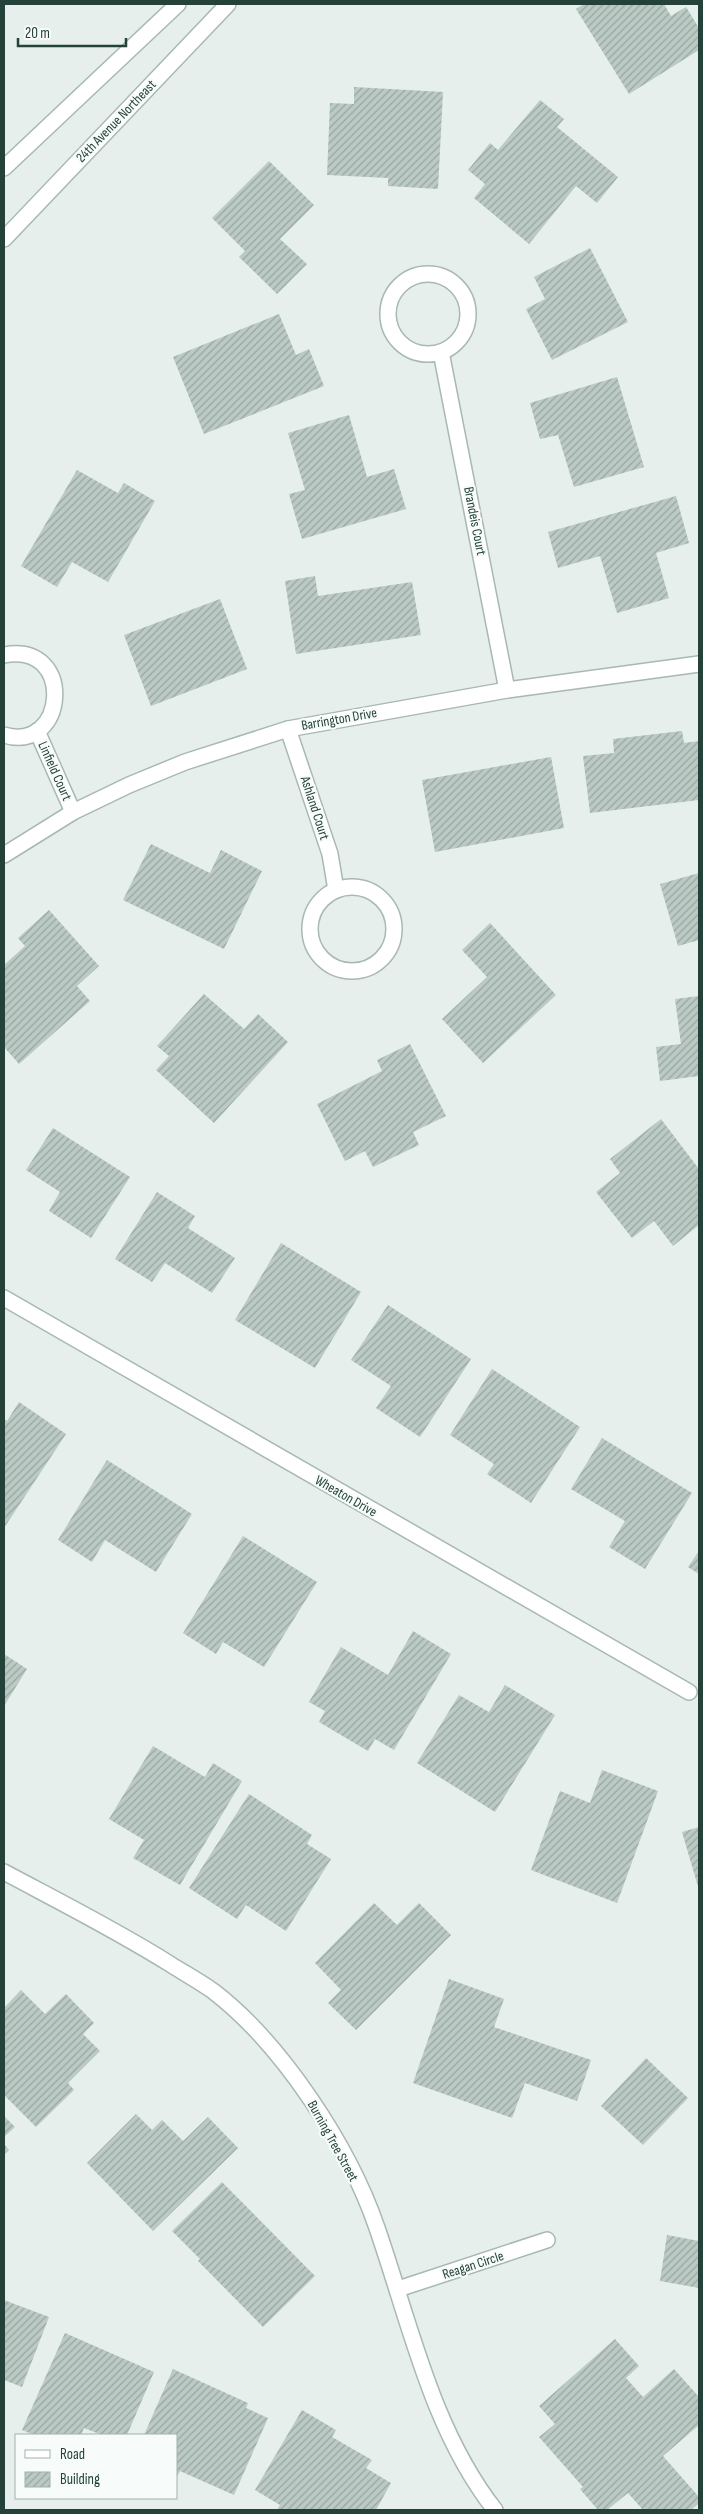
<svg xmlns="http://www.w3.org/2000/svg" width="703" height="2514" font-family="'Sofia Sans Condensed',sans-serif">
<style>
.building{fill:url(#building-hatch)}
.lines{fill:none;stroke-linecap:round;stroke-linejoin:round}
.minor-casing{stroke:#a8b8b2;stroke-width:18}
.minor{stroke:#fff;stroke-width:15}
.labels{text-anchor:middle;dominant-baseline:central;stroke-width:4.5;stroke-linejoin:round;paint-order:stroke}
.street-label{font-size:14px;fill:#24423a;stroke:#f7fbf9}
</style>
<defs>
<pattern id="building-hatch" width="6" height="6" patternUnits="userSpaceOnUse" patternTransform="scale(1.25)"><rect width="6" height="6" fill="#bbcac4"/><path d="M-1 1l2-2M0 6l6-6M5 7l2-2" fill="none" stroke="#98a6a0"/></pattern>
</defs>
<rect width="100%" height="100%" fill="#e6efeb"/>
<!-- building -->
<g class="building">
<polygon points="584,4 664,4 671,16 686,7 699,28 699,50 629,94 576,9"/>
<polygon points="354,87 443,92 438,189 388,186 388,178 327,175 330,103 354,104"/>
<polygon points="540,100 564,119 557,127 618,177 597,203 576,186 529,244 474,198 485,184 468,170 490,143 498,150"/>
<polygon points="269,161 314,205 280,239 307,264 277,294 239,257 245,251 212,218"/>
<polygon points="590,248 628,322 552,360 526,309 545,299 534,277"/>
<polygon points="279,314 296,355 309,349 324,386 204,434 173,357"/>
<polygon points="617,377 644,467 574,487 558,435 540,439 530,403"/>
<polygon points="349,415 367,477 394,469 406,509 302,539 289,494 305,490 288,433"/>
<polygon points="77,470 118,493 124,483 155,501 108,582 72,562 57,587 21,566"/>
<polygon points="676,496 689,543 656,553 669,598 617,613 600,556 558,568 548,532"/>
<polygon points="315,576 318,596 412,582 421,635 296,654 285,581"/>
<polygon points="220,599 247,669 151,706 124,635"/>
<polygon points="682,731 684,743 699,741 699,800 590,813 583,756 614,753 613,739"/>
<polygon points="551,757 564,828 435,852 422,780"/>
<polygon points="151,844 210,873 221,850 262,871 224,949 123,900"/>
<polygon points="699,873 699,940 678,946 660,884"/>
<polygon points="49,910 99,966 77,986 90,1001 19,1064 4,1047 4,965 25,946 18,938"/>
<polygon points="490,923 556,995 483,1063 442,1019 487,977 462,950"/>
<polygon points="204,994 244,1029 258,1014 288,1042 214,1123 156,1070 169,1056 157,1046"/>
<polygon points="699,996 699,1076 660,1081 656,1047 681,1044 675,999"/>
<polygon points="410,1044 446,1116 413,1132 419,1145 373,1167 365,1151 345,1161 317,1104 382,1071 377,1060"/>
<polygon points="661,1119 699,1169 699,1225 673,1246 654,1221 632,1238 596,1192 620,1173 610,1159"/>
<polygon points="53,1128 130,1177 91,1238 49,1211 60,1192 26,1170"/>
<polygon points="157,1192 195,1216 188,1228 235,1258 212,1293 165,1263 152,1282 115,1259"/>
<polygon points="281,1243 361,1292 315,1368 235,1320"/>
<polygon points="388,1305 471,1359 420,1437 376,1408 391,1386 351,1360"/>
<polygon points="492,1369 580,1427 531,1503 487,1474 494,1464 450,1435"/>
<polygon points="19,1402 66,1434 4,1528 4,1419 7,1421"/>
<polygon points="602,1438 692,1493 645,1569 609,1547 625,1521 571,1489"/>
<polygon points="107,1460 192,1514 156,1572 105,1540 92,1562 58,1540"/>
<polygon points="243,1536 317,1582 264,1667 223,1642 216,1654 183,1633"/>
<polygon points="699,1551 699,1574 688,1567"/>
<polygon points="413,1631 451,1654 394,1750 375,1739 368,1751 319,1722 325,1711 309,1702 341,1647 388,1675"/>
<polygon points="4,1654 27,1669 4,1706"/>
<polygon points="505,1685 555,1715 495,1812 417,1763 459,1695 489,1712"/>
<polygon points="153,1746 205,1777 213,1763 242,1781 180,1885 133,1858 144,1840 109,1819"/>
<polygon points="602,1770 658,1791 617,1903 531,1870 560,1791 590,1803"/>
<polygon points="249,1794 312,1835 307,1844 331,1859 286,1931 246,1905 237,1919 189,1888"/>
<polygon points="699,1827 699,1890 682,1832"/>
<polygon points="374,1903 397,1925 419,1903 451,1935 356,2030 328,2003 341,1990 315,1963"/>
<polygon points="449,1979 504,1999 494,2027 591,2060 577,2101 525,2083 512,2118 413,2083"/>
<polygon points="21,1990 45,2014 66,1994 94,2023 83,2034 100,2051 68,2083 74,2090 36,2127 4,2095 4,2008"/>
<polygon points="646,2058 688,2098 643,2145 601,2106"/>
<polygon points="136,2114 152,2130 162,2120 183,2141 208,2117 238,2148 153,2231 87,2163"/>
<polygon points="4,2116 15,2127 4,2137"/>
<polygon points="4,2144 9,2150 4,2155"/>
<polygon points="222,2182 315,2276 263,2327 198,2261 200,2259 172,2231"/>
<polygon points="667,2235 699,2241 699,2288 660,2281"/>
<polygon points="4,2300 49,2317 22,2387 4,2380"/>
<polygon points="65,2333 154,2372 127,2435 102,2435 84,2428 81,2435 34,2435 22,2430"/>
<polygon points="615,2339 639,2366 626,2378 643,2397 674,2369 699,2397 699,2425 663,2456 699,2497 699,2503 691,2510 643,2510 628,2493 607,2510 598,2510 580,2489 583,2487 539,2437 555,2424 539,2406"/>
<polygon points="173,2369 248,2403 246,2408 268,2418 234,2495 180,2471 176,2479 176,2435 144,2435"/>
<polygon points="302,2410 336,2430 332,2437 372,2460 366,2468 391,2483 376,2510 277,2510 280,2505 255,2490"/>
</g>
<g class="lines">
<!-- minor casing -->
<g class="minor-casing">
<g id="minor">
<polyline points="4,168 178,4"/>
<polyline points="4,239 228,4"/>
<circle cx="428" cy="314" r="40"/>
<polyline points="441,352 507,690"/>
<path d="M 4,655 C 76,641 67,754 4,735"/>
<polyline points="288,729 330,854 336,890"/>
<polyline points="37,731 73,812"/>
<polyline points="4,855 73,812 129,785 185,762 288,729 507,690 699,664"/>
<circle cx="352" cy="929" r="42"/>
<polyline points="4,1298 689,1692"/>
<path d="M 4,1872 C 60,1902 116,1930 170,1964 C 184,1973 199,1981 213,1991 C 281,2043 349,2146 377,2228 C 410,2323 432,2430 495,2510"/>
<polyline points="398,2289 547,2240"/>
</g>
</g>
<!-- minor -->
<use href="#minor" class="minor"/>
</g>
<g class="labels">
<!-- street labels -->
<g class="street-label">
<text transform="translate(116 121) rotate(-46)">24th Avenue Northeast</text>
<text transform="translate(475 521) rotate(79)">Brandeis Court</text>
<text transform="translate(339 719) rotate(-10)">Barrington Drive</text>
<text transform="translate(55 771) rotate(66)">Linfield Court</text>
<text transform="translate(315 808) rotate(72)">Ashland Court</text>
<text transform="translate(346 1496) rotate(30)">Wheaton Drive</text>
<text transform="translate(333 2141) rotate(61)">Burning Tree Street</text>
<text transform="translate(473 2265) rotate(-18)">Reagan Circle</text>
</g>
</g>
<!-- border -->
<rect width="703" height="2514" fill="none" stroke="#24423a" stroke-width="10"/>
<!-- legend -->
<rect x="15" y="2434" width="162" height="65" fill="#f7fbf9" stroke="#a3b1ad"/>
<rect x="25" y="2450" width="25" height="8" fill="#ffffff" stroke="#a3b1ad"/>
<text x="60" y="2459" font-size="15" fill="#24423a">Road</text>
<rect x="25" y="2472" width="25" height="15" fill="url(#building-hatch)" stroke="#a3b1ad"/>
<text x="60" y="2484" font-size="15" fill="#24423a">Building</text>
<!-- scale -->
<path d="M18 38v8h108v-8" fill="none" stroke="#24423a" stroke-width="2.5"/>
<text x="25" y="38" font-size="15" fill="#24423a" stroke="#f7fbf9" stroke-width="4" paint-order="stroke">20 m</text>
</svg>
